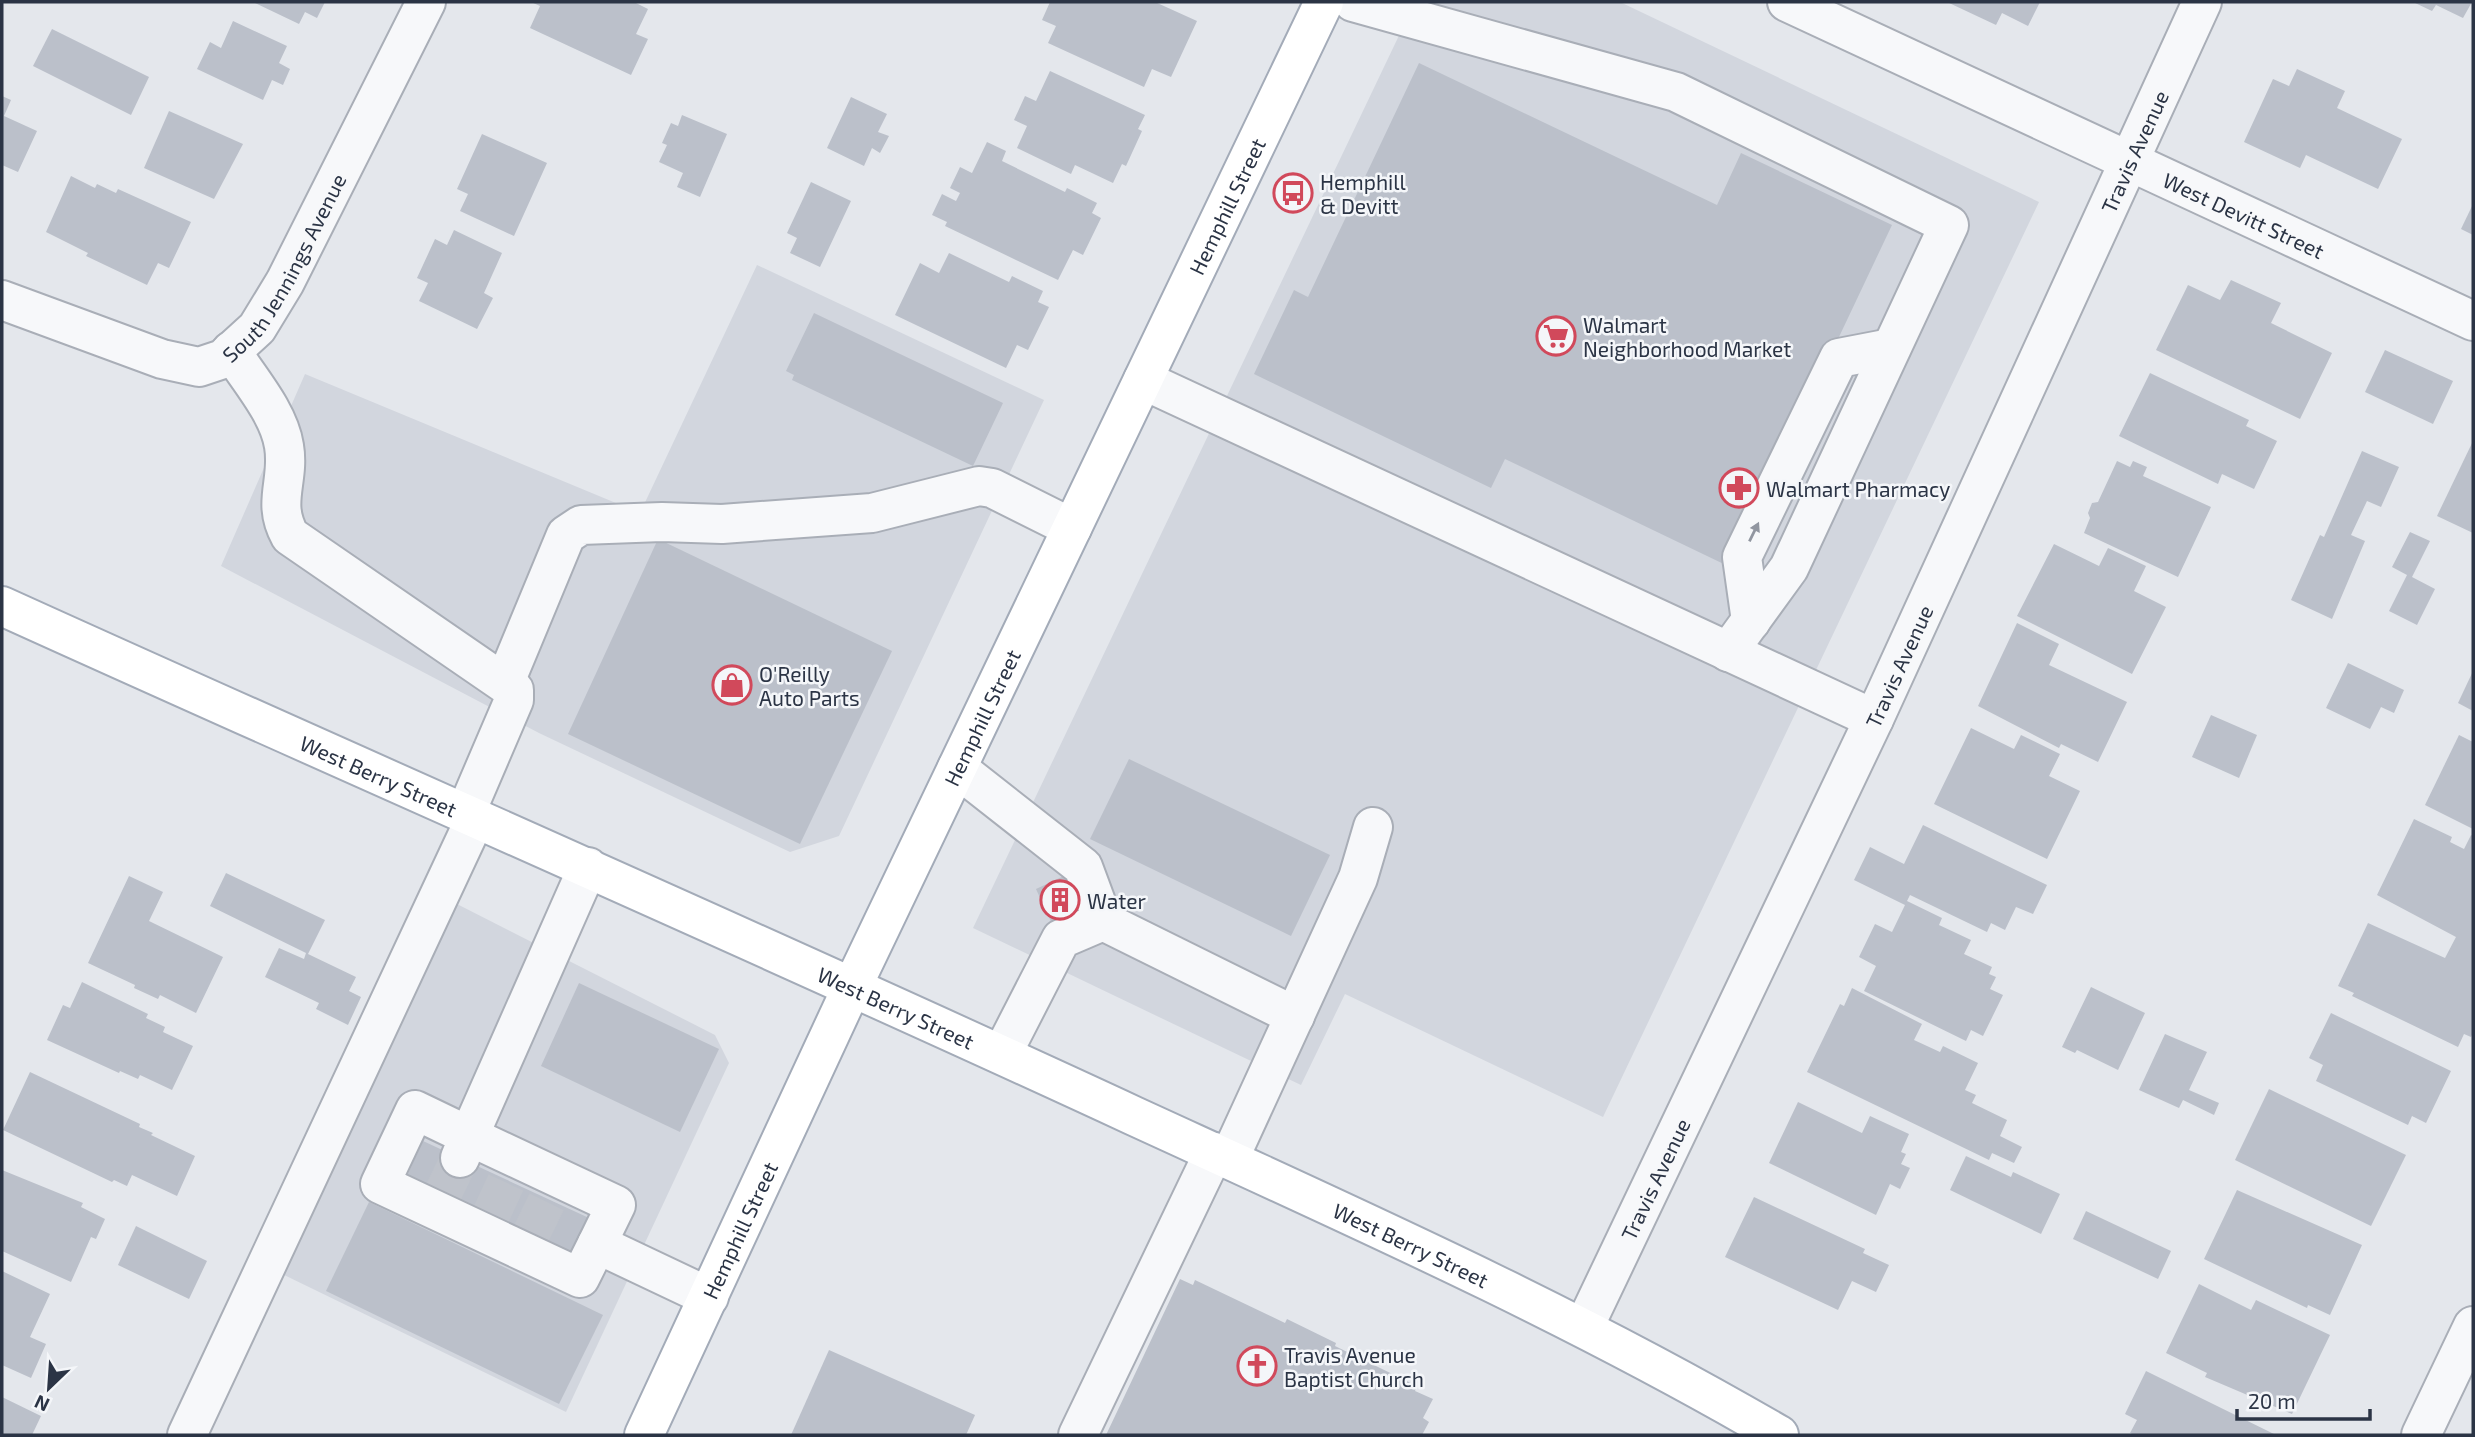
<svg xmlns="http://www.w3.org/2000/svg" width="2475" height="1437" font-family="'Exo 2',sans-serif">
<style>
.built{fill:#d2d6de}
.building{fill:#bbc0ca}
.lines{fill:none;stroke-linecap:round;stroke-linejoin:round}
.minor-tunnel{stroke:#bfc3cb;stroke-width:38;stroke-dasharray:38 19;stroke-linecap:butt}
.minor-casing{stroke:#a9aeb7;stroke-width:42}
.major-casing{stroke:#a3abb8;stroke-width:42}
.minor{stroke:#f7f8fa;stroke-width:38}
.major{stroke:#fff;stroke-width:38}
.oneway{fill:#9196a0}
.labels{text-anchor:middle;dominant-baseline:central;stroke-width:5;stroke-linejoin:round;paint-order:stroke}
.street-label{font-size:21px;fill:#2b3445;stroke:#f4f6f9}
.poi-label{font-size:21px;fill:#2b3445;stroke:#f4f6f9;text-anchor:start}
</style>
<rect width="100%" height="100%" fill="#e4e7ec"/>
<!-- built -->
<g class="built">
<polygon points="1415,2 1620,2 2039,202 1603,1117 1345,994 1301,1085 973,928"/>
<polygon points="757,265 1044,400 839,836 790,852 539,733 221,566 305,374 640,513"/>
<polygon points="453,902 715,1035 729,1063 566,1412 278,1272"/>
</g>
<!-- building -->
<g class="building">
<polygon points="253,2 325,2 317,18 305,12 299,24"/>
<polygon points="531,2 634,2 648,9 636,34 648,39 631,75 530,28 540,6"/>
<polygon points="1050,2 1155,2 1197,21 1171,77 1152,69 1144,87 1048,43 1056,26 1042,20"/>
<polygon points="1947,2 2040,2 2028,26 2002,13 1996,25"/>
<polygon points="2413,2 2472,2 2463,18 2436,5 2432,11"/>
<polygon points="233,21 287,46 279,63 290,69 283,85 272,80 263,100 197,69 210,42 221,48"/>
<polygon points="52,29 149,77 131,115 33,66"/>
<polygon points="1419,63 1717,205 1741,153 1892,225 1730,567 1505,459 1491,488 1254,374 1294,290 1308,297"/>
<polygon points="2297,69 2345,91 2337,108 2402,139 2378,189 2306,155 2300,168 2244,142 2273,79 2289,86"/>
<polygon points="1050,71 1145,115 1138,129 1142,131 1126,166 1122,164 1113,183 1075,165 1071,174 1017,148 1027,126 1014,120 1025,96 1036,101"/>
<polygon points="2,96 11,100 4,116 37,131 18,172 2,165"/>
<polygon points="851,97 887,114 878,132 889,136 880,153 872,148 864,166 827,148"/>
<polygon points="169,111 243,144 214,199 144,168"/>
<polygon points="682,115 727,134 700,197 677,187 683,173 659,162 667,145 662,143 671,123 678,126"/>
<polygon points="482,134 547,163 514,236 460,211 468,194 457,189"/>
<polygon points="987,142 1006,151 1002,161 1065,192 1067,188 1097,203 1092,213 1101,218 1083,255 1073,250 1058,280 945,226 947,222 932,215 942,194 956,201 960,193 950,188 960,167 972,173"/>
<polygon points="71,176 95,188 97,184 116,193 118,189 191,222 169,268 158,263 147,285 86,256 88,253 46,232"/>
<polygon points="811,182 851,201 820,267 790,253 797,238 787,233"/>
<polygon points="2473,204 2473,235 2461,229"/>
<polygon points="454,230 502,253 484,293 493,298 477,329 419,301 428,283 417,278 435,239 447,245"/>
<polygon points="949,253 1009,282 1012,276 1043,291 1038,302 1049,307 1028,350 1017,345 1006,368 895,315 920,263 939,273"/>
<polygon points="2231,280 2281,303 2271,323 2332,353 2300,419 2156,350 2188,285 2220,300"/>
<polygon points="814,313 1003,403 973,466 792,380 794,375 786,371"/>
<polygon points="2385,350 2453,381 2433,424 2365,392"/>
<polygon points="2150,373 2249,420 2246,426 2277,441 2254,489 2222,474 2218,484 2119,436"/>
<polygon points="2473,441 2473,533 2437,516"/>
<polygon points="2362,451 2399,467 2381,507 2367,501 2351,535 2365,541 2332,619 2291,600 2320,535 2324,537"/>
<polygon points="2117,461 2130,467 2133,461 2147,467 2143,476 2211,507 2178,577 2084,533 2090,518 2088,513 2092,503 2098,502"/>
<polygon points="2410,532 2430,541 2412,577 2435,589 2417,625 2389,611 2407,575 2392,567"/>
<polygon points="658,539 892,651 800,844 568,734"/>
<polygon points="2054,544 2099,566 2108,548 2146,566 2134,591 2166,607 2132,674 2017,616"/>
<polygon points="2017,623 2059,644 2049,665 2127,702 2098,762 2061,744 2059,748 1978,706"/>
<polygon points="2348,663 2404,690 2394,713 2381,707 2370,729 2326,708"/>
<polygon points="2473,671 2473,711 2458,703"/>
<polygon points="2211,715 2257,735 2239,778 2192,757"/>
<polygon points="1971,728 2014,749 2021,735 2060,754 2049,776 2080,791 2047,859 1934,804"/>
<polygon points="2459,735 2473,742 2473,829 2425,805"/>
<polygon points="1129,759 1330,855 1291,936 1090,839"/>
<polygon points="2414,819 2452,837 2450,842 2464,849 2471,835 2473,836 2473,1033 2471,1037 2464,1034 2458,1047 2352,996 2354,993 2338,986 2368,923 2445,958 2456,937 2377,895"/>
<polygon points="1923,825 2047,885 2033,914 2016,907 2005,930 1991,923 1987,932 1910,895 1907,901 1942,918 1939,925 1971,940 1964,954 1992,967 1989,974 1996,977 1990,989 2003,995 1983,1036 1971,1030 1966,1041 1864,991 1876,966 1859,957 1875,924 1892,932 1905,905 1854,880 1870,847 1904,864"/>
<polygon points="226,873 325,920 308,954 356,977 349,991 361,997 348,1025 316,1009 319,1003 265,977 279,948 304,959 306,953 210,906"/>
<polygon points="1068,874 1085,911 1053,926 1036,889"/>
<polygon points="129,876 163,892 149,921 223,957 196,1013 160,995 158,999 134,988 135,985 88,963"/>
<polygon points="82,982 148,1014 146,1018 165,1027 163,1032 193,1046 172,1090 140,1075 138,1079 120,1071 119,1073 47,1040 63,1005 70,1008"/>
<polygon points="579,983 719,1049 680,1132 541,1066"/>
<polygon points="2091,987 2145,1013 2118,1070 2077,1050 2075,1053 2062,1047"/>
<polygon points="1852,988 1922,1024 1914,1040 1940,1052 1943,1046 1978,1063 1965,1090 1976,1095 1972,1103 2007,1120 2000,1136 2022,1147 2014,1163 1992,1153 1989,1160 1807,1072 1840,1004 1844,1006"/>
<polygon points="2331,1013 2451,1071 2426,1123 2412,1116 2408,1125 2316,1081 2323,1065 2309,1058"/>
<polygon points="2165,1034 2207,1052 2189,1090 2219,1103 2214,1115 2183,1100 2179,1108 2139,1090"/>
<polygon points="30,1072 140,1124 139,1127 153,1133 151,1135 195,1156 177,1196 132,1175 127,1186 114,1180 112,1182 3,1130"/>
<polygon points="2269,1089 2406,1155 2371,1226 2235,1160"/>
<polygon points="1798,1102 1862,1133 1870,1116 1909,1134 1901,1152 1906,1154 1901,1164 1910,1168 1900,1189 1890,1184 1876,1215 1769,1163"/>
<polygon points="423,1141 589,1218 572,1256 406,1178"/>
<polygon points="1966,1156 2011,1177 2013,1172 2060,1194 2041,1234 1950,1190"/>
<polygon points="2,1170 83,1203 81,1207 105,1219 96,1239 91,1237 71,1282 2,1251"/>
<polygon points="2237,1190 2362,1245 2330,1315 2308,1305 2307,1308 2204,1259"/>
<polygon points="1754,1197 1865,1249 1863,1253 1889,1265 1876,1292 1852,1281 1838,1310 1725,1257"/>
<polygon points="369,1202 603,1315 559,1404 326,1291"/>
<polygon points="2086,1211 2171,1251 2158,1279 2073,1239"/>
<polygon points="136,1226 207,1261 189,1299 118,1265"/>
<polygon points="2,1271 50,1294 30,1337 46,1344 31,1378 2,1365"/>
<polygon points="1180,1279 1193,1285 1195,1280 1285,1323 1287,1319 1336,1343 1335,1346 1417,1386 1415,1391 1433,1399 1423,1418 1429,1422 1422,1435 1106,1435"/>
<polygon points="2199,1284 2251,1310 2256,1300 2330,1335 2292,1414 2205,1377 2207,1373 2166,1353"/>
<polygon points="829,1350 975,1415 966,1435 791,1435"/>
<polygon points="2146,1371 2276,1435 2134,1435 2130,1433 2137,1420 2125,1414"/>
<polygon points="2,1397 41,1416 32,1435 2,1435"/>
</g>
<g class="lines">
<!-- minor-tunnel -->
<g class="minor-tunnel">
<polyline points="442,1195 460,1158"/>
<polyline points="490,1217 507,1180"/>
<polyline points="530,1236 548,1199"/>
</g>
<!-- minor casing -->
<g class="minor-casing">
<g id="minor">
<polyline points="1353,2 1676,92 1949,225 1789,568 1728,652"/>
<path id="s1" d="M 1787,2 L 2473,321"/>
<path id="s2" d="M 2,300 L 162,359 L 199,367 L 223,359 L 257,328 L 285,282 L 426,2"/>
<path d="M 231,351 C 249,379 279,413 284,446 C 290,481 271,502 290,536 L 514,690 L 514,700 L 466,812"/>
<polyline points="1143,380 1874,719"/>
<polyline points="1751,621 1742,557 1839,358 1891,348"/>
<polyline points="505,682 566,535 581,525 662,522 722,524 872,513 979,486 992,488 1072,528"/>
<polyline points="957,768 1083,867 1103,921"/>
<polyline points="588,867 469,1136 616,1205 597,1244 709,1297"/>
<polyline points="1002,1054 1061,939 1103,921 1295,1016"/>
<polyline points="460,1158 469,1136 415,1110 380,1184 580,1278 597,1244"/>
<polyline points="1229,1159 1358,878 1373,827"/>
<path id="s3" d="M 1584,1327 L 1874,719 L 2202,2"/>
<polyline points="187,1435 476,817"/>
<polyline points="1078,1435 1214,1152"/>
<polyline points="2421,1435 2473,1326"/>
</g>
</g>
<!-- major casing -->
<g class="major-casing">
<g id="major">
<path id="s4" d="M 2,606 C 379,777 759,942 1134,1116 C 1352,1216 1572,1314 1779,1435"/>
<path id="s5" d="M 644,1435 L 853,985 L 1324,2"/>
</g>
</g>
<!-- minor -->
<use href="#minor" class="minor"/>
<!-- major -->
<use href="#major" class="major"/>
</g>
<!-- one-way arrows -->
<defs><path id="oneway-solid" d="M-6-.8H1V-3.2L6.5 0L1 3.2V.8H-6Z" transform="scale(1.75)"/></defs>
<use class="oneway" href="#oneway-solid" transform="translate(1754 532) rotate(-64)"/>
<!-- icons -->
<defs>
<g id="bus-ring" transform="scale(2.0125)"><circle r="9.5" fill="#f4f6f9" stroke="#d1495b" stroke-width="1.5"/><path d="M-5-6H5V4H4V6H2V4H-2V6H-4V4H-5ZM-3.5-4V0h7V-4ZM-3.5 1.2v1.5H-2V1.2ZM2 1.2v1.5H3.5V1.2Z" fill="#d1495b"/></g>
<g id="supermarket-ring" transform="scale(2.0125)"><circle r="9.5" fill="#f4f6f9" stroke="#d1495b" stroke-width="1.5"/><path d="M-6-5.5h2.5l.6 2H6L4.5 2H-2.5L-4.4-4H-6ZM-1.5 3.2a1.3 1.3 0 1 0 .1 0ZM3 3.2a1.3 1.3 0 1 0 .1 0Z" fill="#d1495b"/></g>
<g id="pharmacy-ring" transform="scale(2.0125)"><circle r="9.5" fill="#f4f6f9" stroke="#d1495b" stroke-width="1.5"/><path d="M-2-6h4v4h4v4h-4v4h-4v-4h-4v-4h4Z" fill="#d1495b"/></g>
<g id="shop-ring" transform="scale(2.0125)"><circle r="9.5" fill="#f4f6f9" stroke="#d1495b" stroke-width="1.5"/><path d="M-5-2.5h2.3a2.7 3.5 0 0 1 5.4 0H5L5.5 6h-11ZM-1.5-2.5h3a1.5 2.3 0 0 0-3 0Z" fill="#d1495b"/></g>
<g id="building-ring" transform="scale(2.0125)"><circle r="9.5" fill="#f4f6f9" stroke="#d1495b" stroke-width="1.5"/><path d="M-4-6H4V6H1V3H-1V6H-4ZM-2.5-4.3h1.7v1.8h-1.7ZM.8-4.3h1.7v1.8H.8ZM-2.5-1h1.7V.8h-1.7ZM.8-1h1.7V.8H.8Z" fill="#d1495b"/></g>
<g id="church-ring" transform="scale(2.0125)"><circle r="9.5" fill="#f4f6f9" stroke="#d1495b" stroke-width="1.5"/><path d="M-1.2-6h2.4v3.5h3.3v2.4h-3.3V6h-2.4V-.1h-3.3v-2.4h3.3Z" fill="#d1495b"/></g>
</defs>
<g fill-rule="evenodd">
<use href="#bus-ring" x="1293" y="193"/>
<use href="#supermarket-ring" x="1556" y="336"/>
<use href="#pharmacy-ring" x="1739" y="488"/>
<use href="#shop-ring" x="732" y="685"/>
<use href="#building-ring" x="1060" y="900"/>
<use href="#church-ring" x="1257" y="1366"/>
</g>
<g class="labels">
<!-- street labels -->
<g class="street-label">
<text stroke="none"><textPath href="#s3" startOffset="1298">Travis Avenue</textPath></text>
<text stroke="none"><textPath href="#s5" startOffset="1360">Hemphill Street</textPath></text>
<text stroke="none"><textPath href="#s1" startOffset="504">West Devitt Street</textPath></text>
<text stroke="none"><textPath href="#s2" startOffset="345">South Jennings Avenue</textPath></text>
<text stroke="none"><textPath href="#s3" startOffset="732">Travis Avenue</textPath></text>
<text stroke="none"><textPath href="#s5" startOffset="793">Hemphill Street</textPath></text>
<text stroke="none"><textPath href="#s4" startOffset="413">West Berry Street</textPath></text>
<text stroke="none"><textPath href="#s4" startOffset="980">West Berry Street</textPath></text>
<text stroke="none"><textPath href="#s3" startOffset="164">Travis Avenue</textPath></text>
<text stroke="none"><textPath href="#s5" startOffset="226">Hemphill Street</textPath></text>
<text stroke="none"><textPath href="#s4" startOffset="1547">West Berry Street</textPath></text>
</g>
<!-- poi labels -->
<g class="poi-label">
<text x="1320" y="181">Hemphill<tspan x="1320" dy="24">&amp; Devitt</tspan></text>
<text x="1583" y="324">Walmart<tspan x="1583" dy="24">Neighborhood Market</tspan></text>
<text x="1766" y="488">Walmart Pharmacy</text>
<text x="759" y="673">O'Reilly<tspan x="759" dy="24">Auto Parts</tspan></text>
<text x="1087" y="900">Water</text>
<text x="1284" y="1354">Travis Avenue<tspan x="1284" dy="24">Baptist Church</tspan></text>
</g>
</g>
<!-- border -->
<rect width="2475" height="1437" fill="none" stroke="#2b3445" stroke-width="7"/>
<!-- north arrow -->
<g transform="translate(49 1388) rotate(205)" stroke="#f4f6f9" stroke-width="5" paint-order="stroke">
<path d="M0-5L12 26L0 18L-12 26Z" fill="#2b3445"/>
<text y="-10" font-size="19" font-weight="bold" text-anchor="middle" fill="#2b3445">N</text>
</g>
<!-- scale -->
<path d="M2237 1409v10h133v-10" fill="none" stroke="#2b3445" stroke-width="3.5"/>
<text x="2248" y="1409" font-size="21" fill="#2b3445" stroke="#f4f6f9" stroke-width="5" paint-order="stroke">20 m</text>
</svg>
